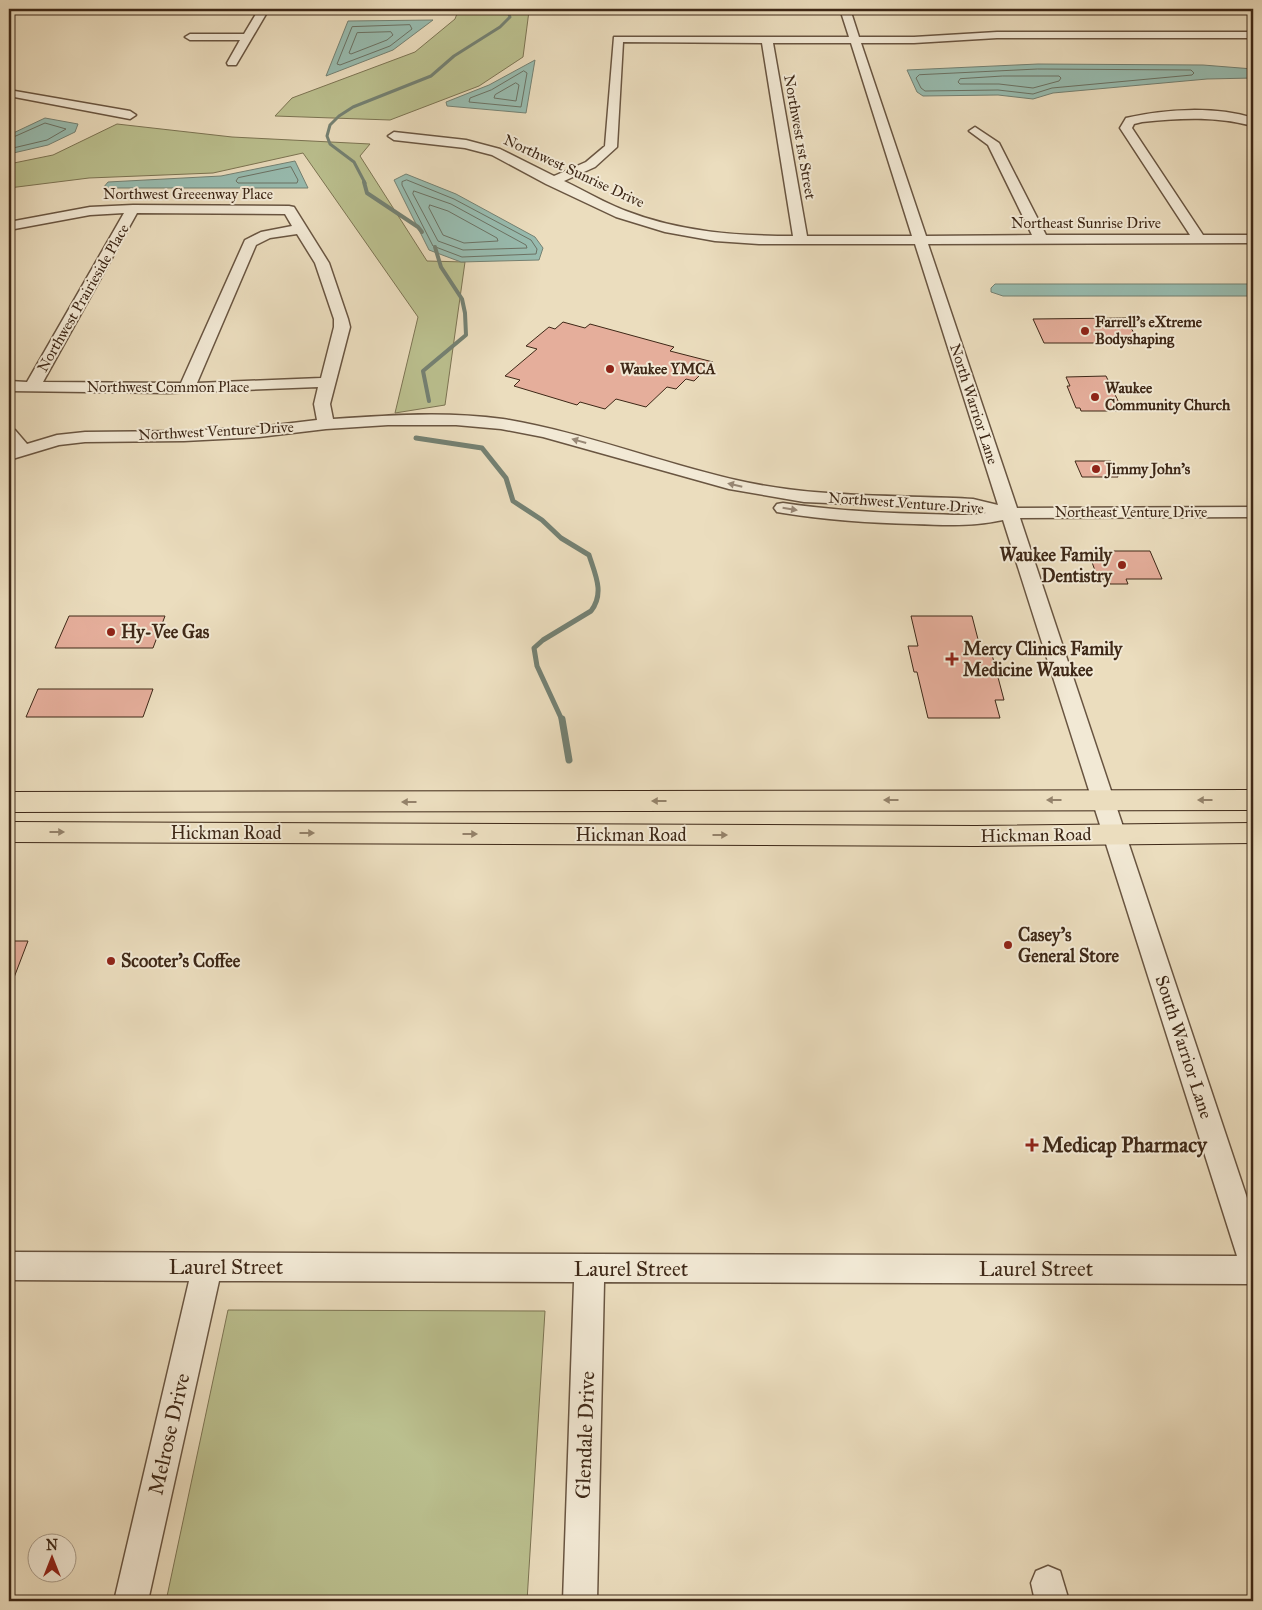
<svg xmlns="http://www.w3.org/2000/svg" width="1262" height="1610" font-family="'IM FELL Great Primer',serif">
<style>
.green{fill:#bbc08f;stroke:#7c7453}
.water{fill:#98bcb0;stroke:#748173}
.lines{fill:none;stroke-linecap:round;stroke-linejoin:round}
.shore{stroke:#6b7264;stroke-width:1}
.stream-far3{stroke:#748173;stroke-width:3}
.stream-far2{stroke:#748173;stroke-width:4}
.stream-far1{stroke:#748173;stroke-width:5}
.stream{stroke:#748173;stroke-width:7}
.building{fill:#e5ae9b;stroke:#3e2817}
.minor-casing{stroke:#695541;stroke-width:3}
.highway-casing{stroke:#3e2817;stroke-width:2}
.minor{fill:#f2e9d5;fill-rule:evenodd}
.highway{fill:#ebddbe;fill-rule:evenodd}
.oneway{fill:#988876}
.oneway2{fill:#94826a}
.poi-dot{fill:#8f2418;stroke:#f2e9d5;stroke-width:2}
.labels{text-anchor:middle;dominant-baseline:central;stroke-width:4;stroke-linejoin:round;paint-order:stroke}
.far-street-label{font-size:15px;fill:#3e2817;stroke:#f2e9d5}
.far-poi-label{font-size:15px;font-weight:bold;fill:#3e2817;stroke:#f2e9d5;text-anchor:start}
.poi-label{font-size:18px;font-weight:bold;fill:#3e2817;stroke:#f2e9d5;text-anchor:start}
.street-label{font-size:18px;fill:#3e2817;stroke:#f2e9d5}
.near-poi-label{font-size:21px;font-weight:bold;fill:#3e2817;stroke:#f2e9d5;text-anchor:start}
.near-street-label{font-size:21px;fill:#3e2817;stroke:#f2e9d5}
</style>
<rect width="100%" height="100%" fill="#ebddbe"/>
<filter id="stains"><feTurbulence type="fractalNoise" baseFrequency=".004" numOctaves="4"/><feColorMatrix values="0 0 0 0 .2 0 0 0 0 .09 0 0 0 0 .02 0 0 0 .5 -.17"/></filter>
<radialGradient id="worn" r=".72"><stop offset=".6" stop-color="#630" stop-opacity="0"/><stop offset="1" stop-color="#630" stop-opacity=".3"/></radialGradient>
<!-- green -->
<g class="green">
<polygon points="430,9 514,9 516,11 529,11 523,57 479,86 390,120 275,116 292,98 415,52 455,19 458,11 433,11"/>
<polygon points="117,124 232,137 370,144 360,156 427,261 465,262 445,405 395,413 418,317 303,153 213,173 89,178 9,188 9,164 53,155"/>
<polygon points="228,1310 545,1311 527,1601 166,1601"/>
</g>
<!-- water -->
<g class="water">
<polygon points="433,20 393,50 326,76 348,21"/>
<polygon points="535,60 526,113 447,106 446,102 489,85"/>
<polygon points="1038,64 1203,65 1253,69 1253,78 1207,79 1053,93 1033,99 998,95 923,96 917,92 907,70"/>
<polygon points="45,118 78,124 75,132 48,145 9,154 9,135"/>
<polygon points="295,161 308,188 103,188 108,182 221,176"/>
<polygon points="406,174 456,194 535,237 543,248 539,260 461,262 429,250 394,180"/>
<polygon points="995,284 1253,284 1253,296 1003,296 991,292 991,288"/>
</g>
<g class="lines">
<!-- shore -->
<g class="shore">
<polygon points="410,25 412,29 390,46 340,65 337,64 352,27"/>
<polygon points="391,32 393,35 387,40 351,54 349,53 357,33"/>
<polygon points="1038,69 1191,70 1194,73 1192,75 1052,88 1033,94 998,90 925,91 921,88 916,78 919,75"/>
<polygon points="524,71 527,73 521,107 469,102 470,98 491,90"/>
<polygon points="1003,76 1059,76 1061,78 1059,81 1033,88 999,84 960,84 958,82 960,79"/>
<polygon points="516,83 519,85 516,101 494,98 495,95"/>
<polyline points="9,139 45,123 66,129 47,140 9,149"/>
<polygon points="291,167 298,180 297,183 238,183 236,181 238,178"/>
<polygon points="407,180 454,199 531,240 537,249 536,254 462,257 433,246 402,185 402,182"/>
<polygon points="414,191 451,204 526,245 527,248 463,250 438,241 413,194"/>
<polygon points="430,205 448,211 497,238 498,241 464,243 443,235 429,208"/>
</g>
<!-- stream-far3 -->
<polyline class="stream-far3" points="365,183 354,162 330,144 327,136 330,125 339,116 353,107 431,76 454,56 500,27 510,17 507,9"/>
<!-- stream-far2 -->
<g class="stream-far2">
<polyline points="364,182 367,193 418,227 422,232"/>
<polyline points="429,401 423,371 466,335 465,313 462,299 441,267 435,247"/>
</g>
<!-- stream-far1 -->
<path class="stream-far1" d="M 416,438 L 482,448 L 506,478 L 513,501 L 542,520 L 561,538 L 589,555 C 595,574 605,593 591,611 L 543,640 L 534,648 L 537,666 L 562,720"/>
<!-- stream -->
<polyline class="stream" points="562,719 569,760"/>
</g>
<!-- building -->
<g class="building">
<polygon points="1126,318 1139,343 1044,343 1033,319"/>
<polygon points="563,322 585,328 590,324 674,347 670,351 713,362 694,381 686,379 676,389 667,387 646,407 616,399 605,409 580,402 577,405 514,386 520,380 505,376 537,349 526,346 549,327 555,329"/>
<polygon points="1106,376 1123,411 1081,411 1080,408 1076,408 1067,386 1070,386 1066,377"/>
<polygon points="1075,461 1111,461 1118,477 1082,477"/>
<polygon points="1088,551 1150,551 1162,579 1126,579 1128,584 1110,584 1108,579 1098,579"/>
<polygon points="69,616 165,616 153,648 55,648"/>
<polygon points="911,616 972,616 980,647 990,647 1004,700 995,700 1000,718 928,718 917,672 914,672 908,646 918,646"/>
<polygon points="38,689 153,689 143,717 26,717"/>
<polygon points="9,941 28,941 10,988 9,988"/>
</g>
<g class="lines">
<!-- minor casing -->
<g class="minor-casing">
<g id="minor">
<polygon points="259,9 269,9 236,65 228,65 227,63 240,40 190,40 185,37 190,34 244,34"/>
<path d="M 840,9 L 850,9 L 859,37 L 914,37 L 997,32 L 1253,32 L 1253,38 L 997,38 L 914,43 L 861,43 L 926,236 L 1032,235 L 988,145 L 969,131 L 975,127 L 999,143 L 1046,235 L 1190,235 L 1120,128 L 1126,118 C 1165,109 1215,106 1253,118 L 1253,126 C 1216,116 1180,118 1142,122 L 1134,124 L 1132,128 L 1203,235 L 1253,235 L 1253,243 L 928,244 L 1017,508 L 1253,507 L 1253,517 L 1020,518 L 1253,1216 L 1253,1284 L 604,1282 L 597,1601 L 563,1601 L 574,1282 L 219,1281 L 148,1601 L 114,1601 L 189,1281 L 9,1280 L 9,1252 L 1237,1256 L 1003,520 C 971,527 946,525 914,524 C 870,523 827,520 783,513 L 777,512 L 774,508 L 777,504 L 783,503 C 830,510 877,513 925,514 C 945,514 966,517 986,513 L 973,509 L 804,502 L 729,489 L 543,437 L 501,429 L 456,425 L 388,425 L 326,429 L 259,437 L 184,441 L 85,442 L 59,445 L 9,460 L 9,450 L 13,448 L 9,444 L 9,429 L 15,430 L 27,444 L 57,435 L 85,432 L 184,431 L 259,427 L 317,420 L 314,404 L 318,387 L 168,393 L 9,391 L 9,381 L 27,382 L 124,213 L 90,215 L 9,230 L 9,222 L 90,207 L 133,205 L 289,206 L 294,207 L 329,263 L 348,319 L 350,327 L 330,404 L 333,419 C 389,415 447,411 503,419 C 582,432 658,462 736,480 C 813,498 894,495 973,499 L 998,505 L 915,244 L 759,244 L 715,241 L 665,232 L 616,217 L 546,184 L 492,155 L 465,148 L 394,140 L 388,136 L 394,132 L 466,140 L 500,149 L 554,176 L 586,162 L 605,146 L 614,37 L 849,37 ZM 623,42 L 762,43 L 793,236 C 737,236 680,232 626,211 C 605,203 585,191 564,181 L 595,167 L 617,147 ZM 773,43 L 851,43 L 912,236 L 807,236 ZM 137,213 L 285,214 L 292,226 L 261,232 L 245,240 L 181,383 L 43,382 ZM 297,234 L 315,263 L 334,319 L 334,327 L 321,378 L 197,383 L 256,245 L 270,238 Z"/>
<polygon points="9,90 130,111 136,115 130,119 9,96"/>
<polygon points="1048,1566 1060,1571 1069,1601 1035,1601 1031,1583 1036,1571"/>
</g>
</g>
<!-- highway casing -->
<g class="highway-casing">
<g id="highway">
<polygon points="1253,790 1253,810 9,812 9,792"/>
<polygon points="9,822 976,826 1253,823 1253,843 976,846 9,842"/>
</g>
</g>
<!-- minor -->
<use href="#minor" class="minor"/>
<!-- highway -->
<use href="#highway" class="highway"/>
</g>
<!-- one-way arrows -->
<defs><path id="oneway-solid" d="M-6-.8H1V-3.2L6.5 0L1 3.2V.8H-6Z" transform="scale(1.25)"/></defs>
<g class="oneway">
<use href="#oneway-solid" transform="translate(579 441) rotate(-164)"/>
<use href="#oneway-solid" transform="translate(735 485) rotate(-167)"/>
<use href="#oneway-solid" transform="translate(790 509) rotate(9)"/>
</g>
<g class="oneway2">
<use href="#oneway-solid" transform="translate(891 800) rotate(180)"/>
<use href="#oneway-solid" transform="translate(1054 800) rotate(180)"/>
<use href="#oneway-solid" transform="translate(1205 800) rotate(-180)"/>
<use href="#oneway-solid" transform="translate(659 801) rotate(180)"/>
<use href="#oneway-solid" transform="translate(409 802) rotate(180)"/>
<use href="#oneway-solid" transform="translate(57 832)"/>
<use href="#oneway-solid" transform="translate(307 833)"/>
<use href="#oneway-solid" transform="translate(470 834)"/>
<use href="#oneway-solid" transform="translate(720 835)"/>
</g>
<!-- markers -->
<g class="poi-dot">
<circle cx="1085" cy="331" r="5"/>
<circle cx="610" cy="369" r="5"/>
<circle cx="1095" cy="397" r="5"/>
<circle cx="1096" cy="469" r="5"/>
<circle cx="1122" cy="565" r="5"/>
<circle cx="111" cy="632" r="5"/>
<path d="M949.5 651.5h5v5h5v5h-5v5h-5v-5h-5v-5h5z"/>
<circle cx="1008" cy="945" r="5"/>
<circle cx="111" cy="961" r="5"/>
<path d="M1029.5 1137.5h5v5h5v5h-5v5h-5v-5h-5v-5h5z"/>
</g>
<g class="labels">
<!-- far-street labels -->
<g class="far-street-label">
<text transform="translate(800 137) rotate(80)">Northwest 1st Street</text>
<text transform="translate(574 171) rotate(25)">Northwest Sunrise Drive</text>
<text x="188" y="194">Northwest Greeenway Place</text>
<text x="1086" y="223">Northeast Sunrise Drive</text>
<text transform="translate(83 298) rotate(-60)">Northwest Prairieside Place</text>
<text x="168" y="387">Northwest Common Place</text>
<text transform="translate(974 404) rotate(72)">North Warrior Lane</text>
<text transform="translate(216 431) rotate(-3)">Northwest Venture Drive</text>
<text transform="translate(906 503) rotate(4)">Northwest Venture Drive</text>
<text x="1131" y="512">Northeast Venture Drive</text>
</g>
<!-- far-poi labels -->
<g class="far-poi-label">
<text x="1095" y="322">Farrell's eXtreme<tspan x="1095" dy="17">Bodyshaping</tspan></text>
<text x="620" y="369">Waukee YMCA</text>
<text x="1105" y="388">Waukee<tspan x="1105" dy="17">Community Church</tspan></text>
<text x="1106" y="469">Jimmy John's</text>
</g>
<!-- poi labels -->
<g class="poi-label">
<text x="1112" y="555" text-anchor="end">Waukee Family<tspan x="1112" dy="21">Dentistry</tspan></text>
<text x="121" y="632">Hy-Vee Gas</text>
<text x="963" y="649">Mercy Clinics Family<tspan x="963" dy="21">Medicine Waukee</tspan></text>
<text x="1018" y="935">Casey's<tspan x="1018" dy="21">General Store</tspan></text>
<text x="121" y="961">Scooter's Coffee</text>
</g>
<!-- street labels -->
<g class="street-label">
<text x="226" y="833">Hickman Road</text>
<text x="631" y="835">Hickman Road</text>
<text transform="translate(1036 835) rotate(-1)">Hickman Road</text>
<text transform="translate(1184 1047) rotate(72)">South Warrior Lane</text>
</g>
<!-- near-poi labels -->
<g class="near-poi-label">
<text x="1042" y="1145">Medicap Pharmacy</text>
</g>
<!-- near-street labels -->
<g class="near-street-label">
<text x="226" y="1267">Laurel Street</text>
<text x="631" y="1269">Laurel Street</text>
<text x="1036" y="1269">Laurel Street</text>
<text transform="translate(169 1434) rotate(-77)">Melrose Drive</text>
<text transform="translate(585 1435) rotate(-88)">Glendale Drive</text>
</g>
</g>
<!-- margin -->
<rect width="1262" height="1610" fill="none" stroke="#ebddbe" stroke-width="30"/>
<rect x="10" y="10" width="1242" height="1590" fill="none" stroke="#3e2817" stroke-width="2.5"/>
<rect x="15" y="15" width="1232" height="1580" fill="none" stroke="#3e2817"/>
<!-- north arrow -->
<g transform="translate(52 1558)"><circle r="24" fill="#f2e9d5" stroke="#aa9c89"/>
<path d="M0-4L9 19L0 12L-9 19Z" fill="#8f2418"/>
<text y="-8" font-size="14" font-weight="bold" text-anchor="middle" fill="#3e2817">N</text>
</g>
<rect width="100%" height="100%" filter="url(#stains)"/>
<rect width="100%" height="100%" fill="url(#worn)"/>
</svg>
